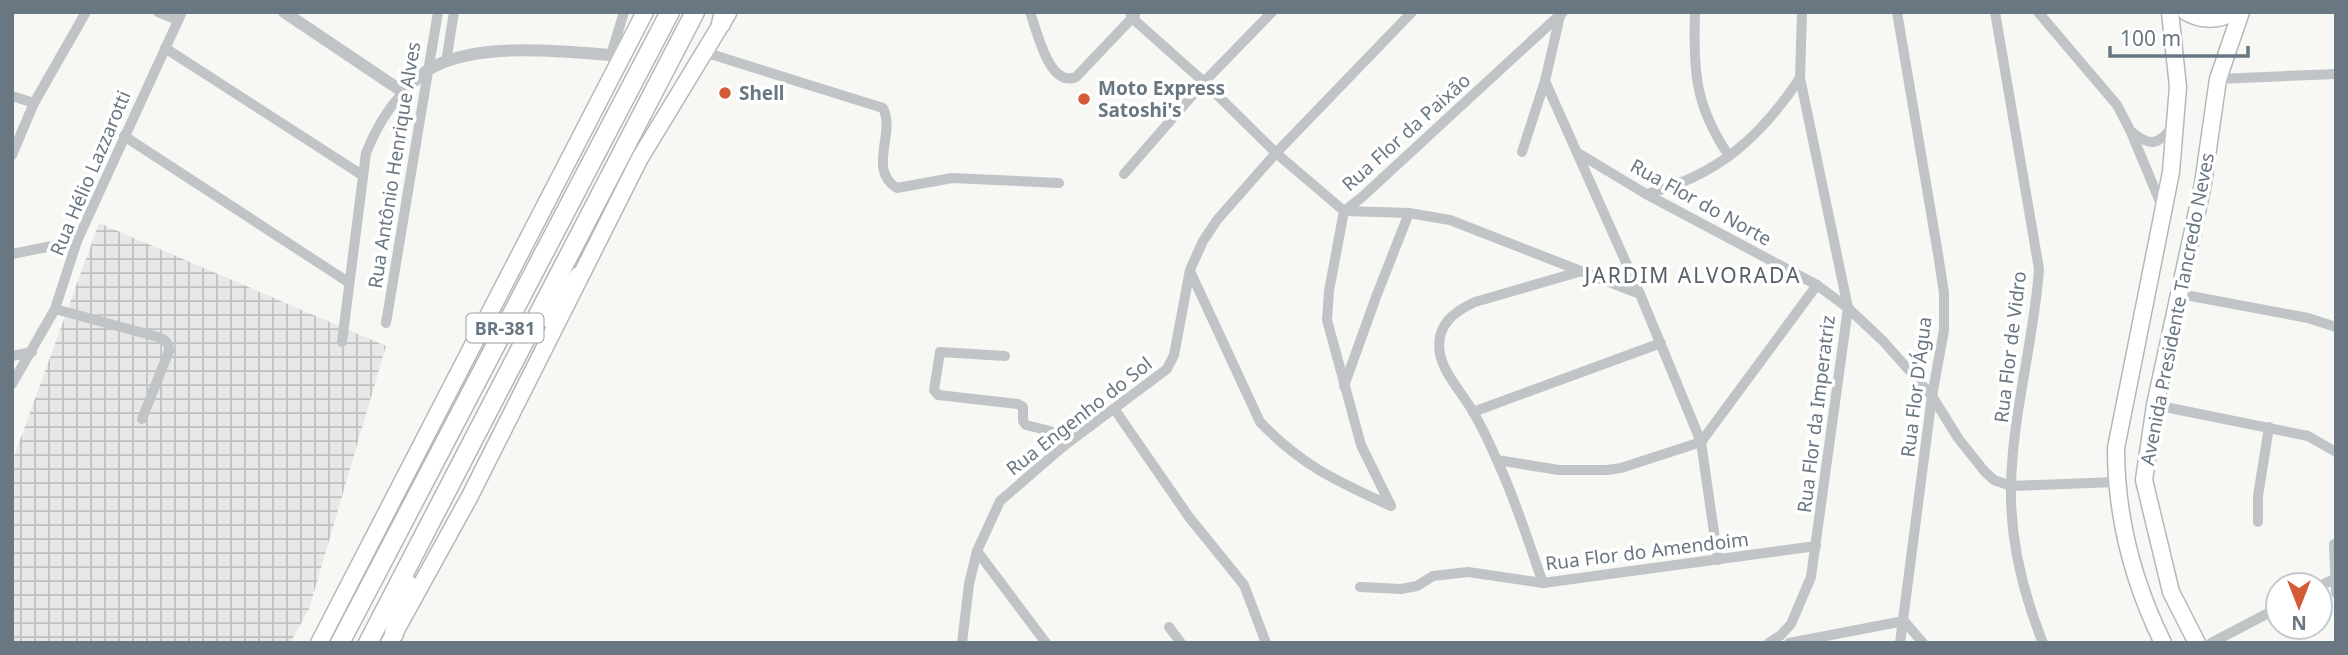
<svg xmlns="http://www.w3.org/2000/svg" width="2348" height="655" font-family="'Noto Sans',sans-serif">
<style>
.industrial{fill:url(#industrial-grid)}
.lines{fill:none;stroke-linecap:round;stroke-linejoin:round}
.primary-casing{stroke:#b4b8bb;stroke-width:19}
.motorway-casing{stroke:#b3b7b9;stroke-width:21}
.minor{stroke:#c0c4c7;stroke-width:10}
.tertiary{stroke:#c0c4c7;stroke-width:12}
.primary{stroke:#fff;stroke-width:16}
.motorway{stroke:#fff;stroke-width:18}
.poi-dot{fill:#d35c38;stroke:#fff;stroke-width:2.5}
.labels{text-anchor:middle;dominant-baseline:central;stroke-width:7;stroke-linejoin:round;paint-order:stroke}
.shield{fill:#fff;stroke:#95a0a8;stroke-width:2}
.shield-label{font-size:18px;font-weight:bold;fill:#687782}
.poi-label{font-size:19px;font-weight:bold;fill:#687782;stroke:#fff;text-anchor:start}
.street-label{font-size:19px;fill:#687782;stroke:#fff}
.neighbourhood-label{font-size:21px;letter-spacing:2px;fill:#566068;stroke:#fff}
</style>
<defs>
<pattern id="industrial-grid" width="8" height="8" patternUnits="userSpaceOnUse" patternTransform="scale(1.75)"><rect width="8" height="8" fill="#e7e8e7"/><path d="M0 4h8M4 0v8" fill="none" stroke="#bfc1c1"/></pattern>
</defs>
<rect width="100%" height="100%" fill="#f7f7f4"/>
<!-- industrial -->
<polygon class="industrial" points="99,223 386,346 309,609 290,643 12,643 12,462"/>
<g class="lines">
<!-- primary casing -->
<g class="primary-casing">
<g id="primary">
<path d="M 2186,12 C 2202,21 2218,21 2234,12"/>
<polyline points="319,643 645,12"/>
<polyline points="389,643 470,496 640,158 728,13"/>
<path d="M 2163,643 C 2133,582 2116,515 2116,448 L 2171,172 L 2178,87 L 2170,12"/>
<polyline points="2197,643 2171,592 2144,480 2155,405 2203,184 2218,79 2241,12"/>
</g>
</g>
<!-- motorway casing -->
<g class="motorway-casing">
<g id="motorway">
<polyline points="721,24 724,12"/>
<polyline points="548,318 579,276"/>
<polyline points="394,634 407,583"/>
<polyline points="340,643 670,12"/>
<polyline points="368,643 695,12"/>
</g>
</g>
<!-- minor -->
<g class="minor">
<polyline points="158,12 178,20"/>
<path d="M 1030,12 C 1037,31 1049,88 1076,77 L 1135,15"/>
<polyline points="1130,12 1132,18 1204,82 1276,153 1344,211"/>
<path d="M 1695,12 C 1693,71 1695,106 1729,156"/>
<polyline points="1897,12 1938,254 1944,293 1944,330 1932,396 1900,643"/>
<path d="M 1995,12 L 2039,269 C 2034,342 2012,414 2011,487 C 2010,541 2023,593 2043,643"/>
<polyline points="2038,12 2117,105 2131,132 2163,209"/>
<polyline points="165,48 362,175"/>
<path d="M 704,52 L 883,108 C 896,133 867,170 897,188 L 952,178 L 1059,183"/>
<polyline points="611,55 624,12"/>
<polyline points="446,62 454,12"/>
<polyline points="2218,79 2336,74"/>
<polyline points="1545,81 1640,294 1701,442 1718,560"/>
<polyline points="12,96 34,103"/>
<path d="M 2132,132 C 2150,147 2159,145 2173,126"/>
<polyline points="124,136 348,282"/>
<polyline points="1522,152 1545,81 1560,16"/>
<polyline points="1578,153 1646,194 1817,285 1848,308 1883,341 1932,396 1958,438 1985,472 1994,480 2011,486 2116,482"/>
<polyline points="12,155 34,103 86,12"/>
<polyline points="1124,174 1204,82 1272,12"/>
<path d="M 1646,194 C 1717,176 1760,138 1800,78"/>
<polyline points="1345,211 1409,213 1450,220 1640,294"/>
<polyline points="12,254 77,241"/>
<path d="M 1190,271 L 1260,422 C 1302,466 1337,481 1391,506"/>
<polyline points="2180,294 2308,318 2336,327"/>
<path d="M 55,309 L 158,337 C 166,340 169,343 169,351 L 142,419"/>
<polyline points="386,323 438,12"/>
<path d="M 342,342 L 366,153 C 375,130 386,111 403,92"/>
<polyline points="12,356 32,352"/>
<polyline points="1005,356 940,352 934,390 938,395 1018,404 1023,407 1023,421 1026,425 1050,431 1065,445"/>
<polyline points="12,384 55,309 77,241 182,12"/>
<polyline points="1344,386 1376,297 1409,213"/>
<polyline points="2155,405 2308,436 2336,452"/>
<polyline points="1115,410 1189,517 1244,585 1266,643"/>
<polyline points="1473,412 1661,343"/>
<polyline points="1497,460 1559,470 1607,470 1621,468 1701,442 1817,285"/>
<polyline points="1391,506 1361,445 1327,320 1329,291 1344,211 1361,198 1563,12"/>
<polyline points="2258,522 2258,496 2269,427"/>
<polyline points="2334,544 2336,593"/>
<polyline points="977,551 1046,643"/>
<path d="M 1543,583 C 1528,541 1515,498 1496,458 C 1489,442 1481,425 1472,410 C 1462,393 1444,374 1440,354 C 1435,326 1453,312 1475,302 L 1582,271"/>
<polyline points="2320,586 2334,579"/>
<polyline points="1360,587 1401,589 1417,586 1433,576 1468,572 1543,583 1816,546"/>
<polyline points="1169,627 1181,643"/>
<polyline points="962,643 969,584 977,551 1000,501 1065,445 1167,369 1174,355 1190,270 1203,241 1217,220 1276,153 1412,12"/>
<polyline points="1769,643 1781,635 1791,624 1811,577 1848,308 1800,78 1802,12"/>
<polyline points="1789,643 1904,621 1923,643"/>
<polyline points="2211,643 2278,608"/>
</g>
<!-- tertiary -->
<path class="tertiary" d="M 284,12 L 403,92 C 411,84 419,76 428,70 C 477,40 566,52 622,56"/>
<!-- primary -->
<use href="#primary" class="primary"/>
<!-- motorway -->
<use href="#motorway" class="motorway"/>
</g>
<!-- markers -->
<g class="poi-dot">
<circle cx="725" cy="93" r="7"/>
<circle cx="1084" cy="99" r="7"/>
</g>
<g class="labels">
<!-- shield labels -->
<rect class="shield" x="466.5" y="313.5" width="77" height="29" rx="5"/>
<g class="shield-label">
<text x="505" y="328">BR-381</text>
</g>
<!-- poi labels -->
<g class="poi-label">
<text x="1098" y="88">Moto Express<tspan x="1098" dy="22">Satoshi's</tspan></text>
<text x="739" y="93">Shell</text>
</g>
<!-- street labels -->
<g class="street-label">
<text transform="translate(1406 132) rotate(-42)">Rua Flor da Paixão</text>
<text transform="translate(394 165) rotate(-81)">Rua Antônio Henrique Alves</text>
<text transform="translate(90 173) rotate(-67)">Rua Hélio Lazzarotti</text>
<text transform="translate(1701 202) rotate(29)">Rua Flor do Norte</text>
<text transform="translate(2177 309) rotate(-79)">Avenida Presidente Tancredo Neves</text>
<text transform="translate(2010 347) rotate(-83)">Rua Flor de Vidro</text>
<text transform="translate(1916 387) rotate(-83)">Rua Flor D'Água</text>
<text transform="translate(1816 414) rotate(-83)">Rua Flor da Imperatriz</text>
<text transform="translate(1079 416) rotate(-38)">Rua Engenho do Sol</text>
<text transform="translate(1647 551) rotate(-7)">Rua Flor do Amendoim</text>
</g>
<!-- neighbourhood labels -->
<g class="neighbourhood-label">
<text x="1693" y="275">JARDIM ALVORADA</text>
</g>
</g>
<!-- border -->
<rect width="2348" height="655" fill="none" stroke="#687782" stroke-width="28"/>
<!-- north arrow -->
<g transform="translate(2299 606) rotate(180)"><circle r="33" fill="#ffffff" stroke="#c3c9cd" stroke-width="2"/>
<path d="M0-5L12 26L0 18L-12 26Z" fill="#d35c38"/>
<text y="-10" font-size="19" font-weight="bold" text-anchor="middle" fill="#687782">N</text>
</g>
<!-- scale -->
<path d="M2110 46v10h138v-10" fill="none" stroke="#687782" stroke-width="3.5"/>
<text x="2120" y="46" font-size="21" fill="#687782" stroke="#ffffff" stroke-width="5" paint-order="stroke">100 m</text>
</svg>
